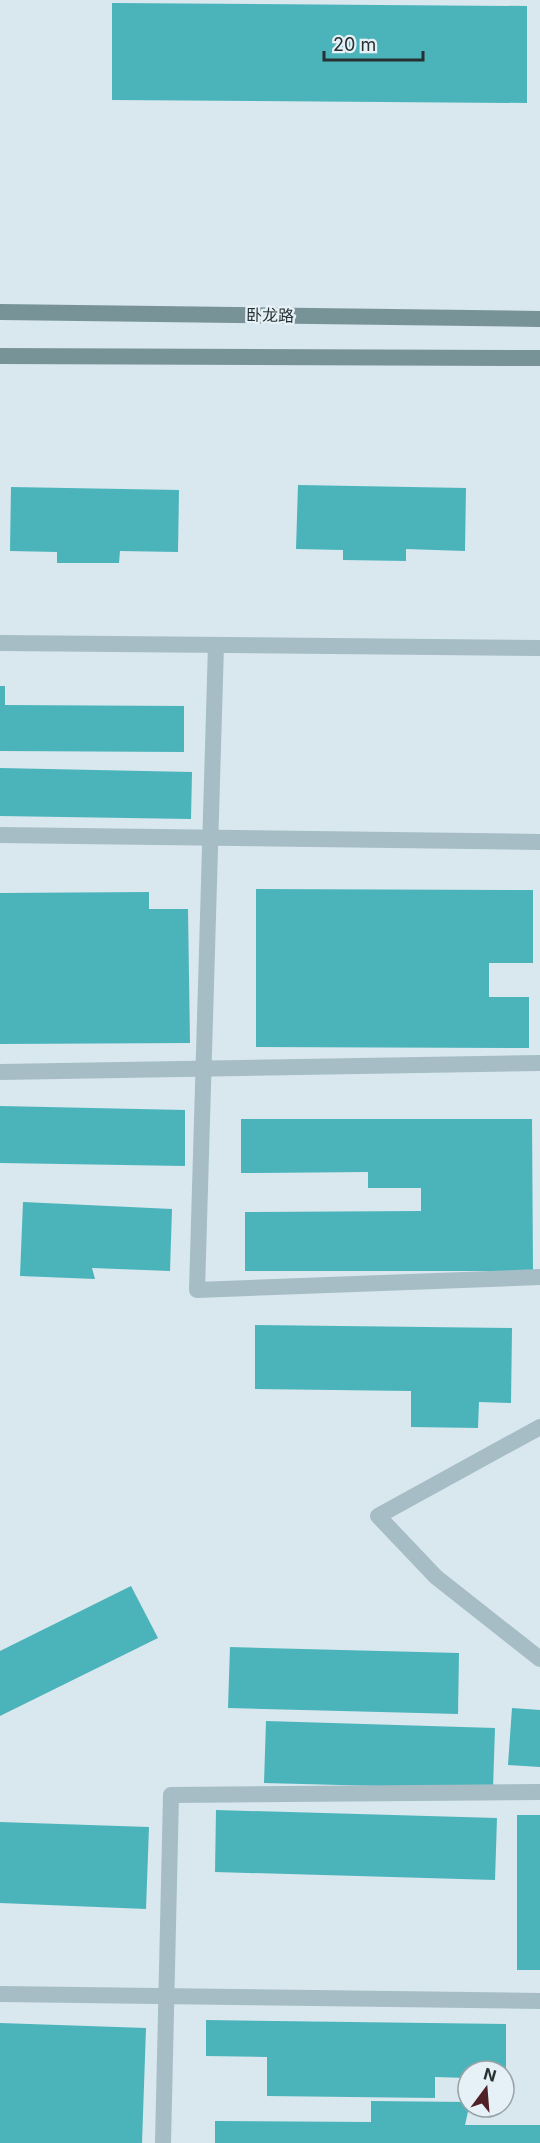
<svg xmlns="http://www.w3.org/2000/svg" width="540" height="2143" font-family="Inter,'Noto Sans SC',sans-serif">
<style>
.building{fill:#4bb4bb}
.lines{fill:none;stroke-linecap:round;stroke-linejoin:round}
.minor{stroke:#a6bdc5;stroke-width:16}
.secondary{stroke:#789398;stroke-width:16}
.labels{text-anchor:middle;dominant-baseline:central;stroke-width:5;stroke-linejoin:round;paint-order:stroke}
.street-label{font-size:16px;fill:#263132;stroke:#e5f0f7}
</style>
<rect width="100%" height="100%" fill="#d9e7ee"/>
<!-- building -->
<g class="building">
<polygon points="112,3 527,6 527,103 112,100"/>
<polygon points="298,485 466,488 465,551 406,549 406,561 343,560 343,550 296,549"/>
<polygon points="11,487 179,490 178,552 120,551 119,563 57,563 57,552 10,551"/>
<polygon points="0,686 5,686 5,705 184,706 184,752 0,751"/>
<polygon points="0,768 192,772 191,819 0,816"/>
<polygon points="256,889 533,890 533,963 489,963 489,997 529,997 529,1048 256,1047"/>
<polygon points="149,892 149,909 188,909 190,1043 0,1044 0,893"/>
<polygon points="0,1106 185,1110 185,1166 0,1163"/>
<polygon points="241,1119 532,1119 533,1271 245,1271 245,1212 421,1211 421,1188 368,1188 368,1172 241,1173"/>
<polygon points="23,1202 172,1209 170,1271 92,1268 95,1279 20,1276"/>
<polygon points="255,1325 512,1328 511,1403 479,1402 478,1428 411,1427 411,1391 255,1389"/>
<polygon points="131,1586 158,1638 0,1716 0,1651"/>
<polygon points="230,1647 459,1653 458,1714 228,1708"/>
<polygon points="512,1708 540,1710 540,1767 508,1765"/>
<polygon points="266,1721 495,1728 493,1789 264,1783"/>
<polygon points="216,1810 497,1818 495,1880 215,1872"/>
<rect x="517" y="1815" width="23" height="155"/>
<polygon points="0,1822 149,1827 146,1909 0,1903"/>
<polygon points="206,2020 506,2024 506,2071 468,2071 468,2078 435,2077 435,2098 267,2096 267,2057 206,2056"/>
<polygon points="0,2023 146,2028 142,2143 0,2143"/>
<polygon points="371,2101 468,2102 469,2107 465,2125 540,2125 540,2143 215,2143 215,2121 371,2122"/>
</g>
<g class="lines">
<!-- minor -->
<g class="minor">
<polyline points="0,643 540,648"/>
<polyline points="216,645 197,1290 540,1277"/>
<polyline points="0,835 540,842"/>
<polyline points="0,1072 540,1063"/>
<polyline points="540,1427 378,1516 436,1577 540,1659"/>
<polyline points="0,1994 540,2001"/>
<polyline points="163,2143 171,1795 540,1792"/>
</g>
<!-- secondary -->
<g class="secondary">
<polyline points="0,312 540,319"/>
<polyline points="0,356 540,358"/>
</g>
</g>
<g class="labels">
<!-- street labels -->
<g class="street-label">
<text transform="translate(270 315) rotate(1)">卧龙路</text>
</g>
</g>
<!-- north arrow -->
<g transform="translate(486 2089) rotate(16)"><circle r="28" fill="#e5f0f7" stroke="#99a4a8" stroke-width="1.5"/>
<path d="M0-4.5L10 22L0 15L-10 22Z" fill="#502026"/>
<text y="-9" font-size="16" font-weight="bold" text-anchor="middle" fill="#263132">N</text>
</g>
<!-- scale -->
<path d="M324 51v9h99v-9" fill="none" stroke="#263132" stroke-width="3"/>
<text x="333" y="51" font-size="18" fill="#263132" stroke="#e5f0f7" stroke-width="4.5" paint-order="stroke">20 m</text>
</svg>
